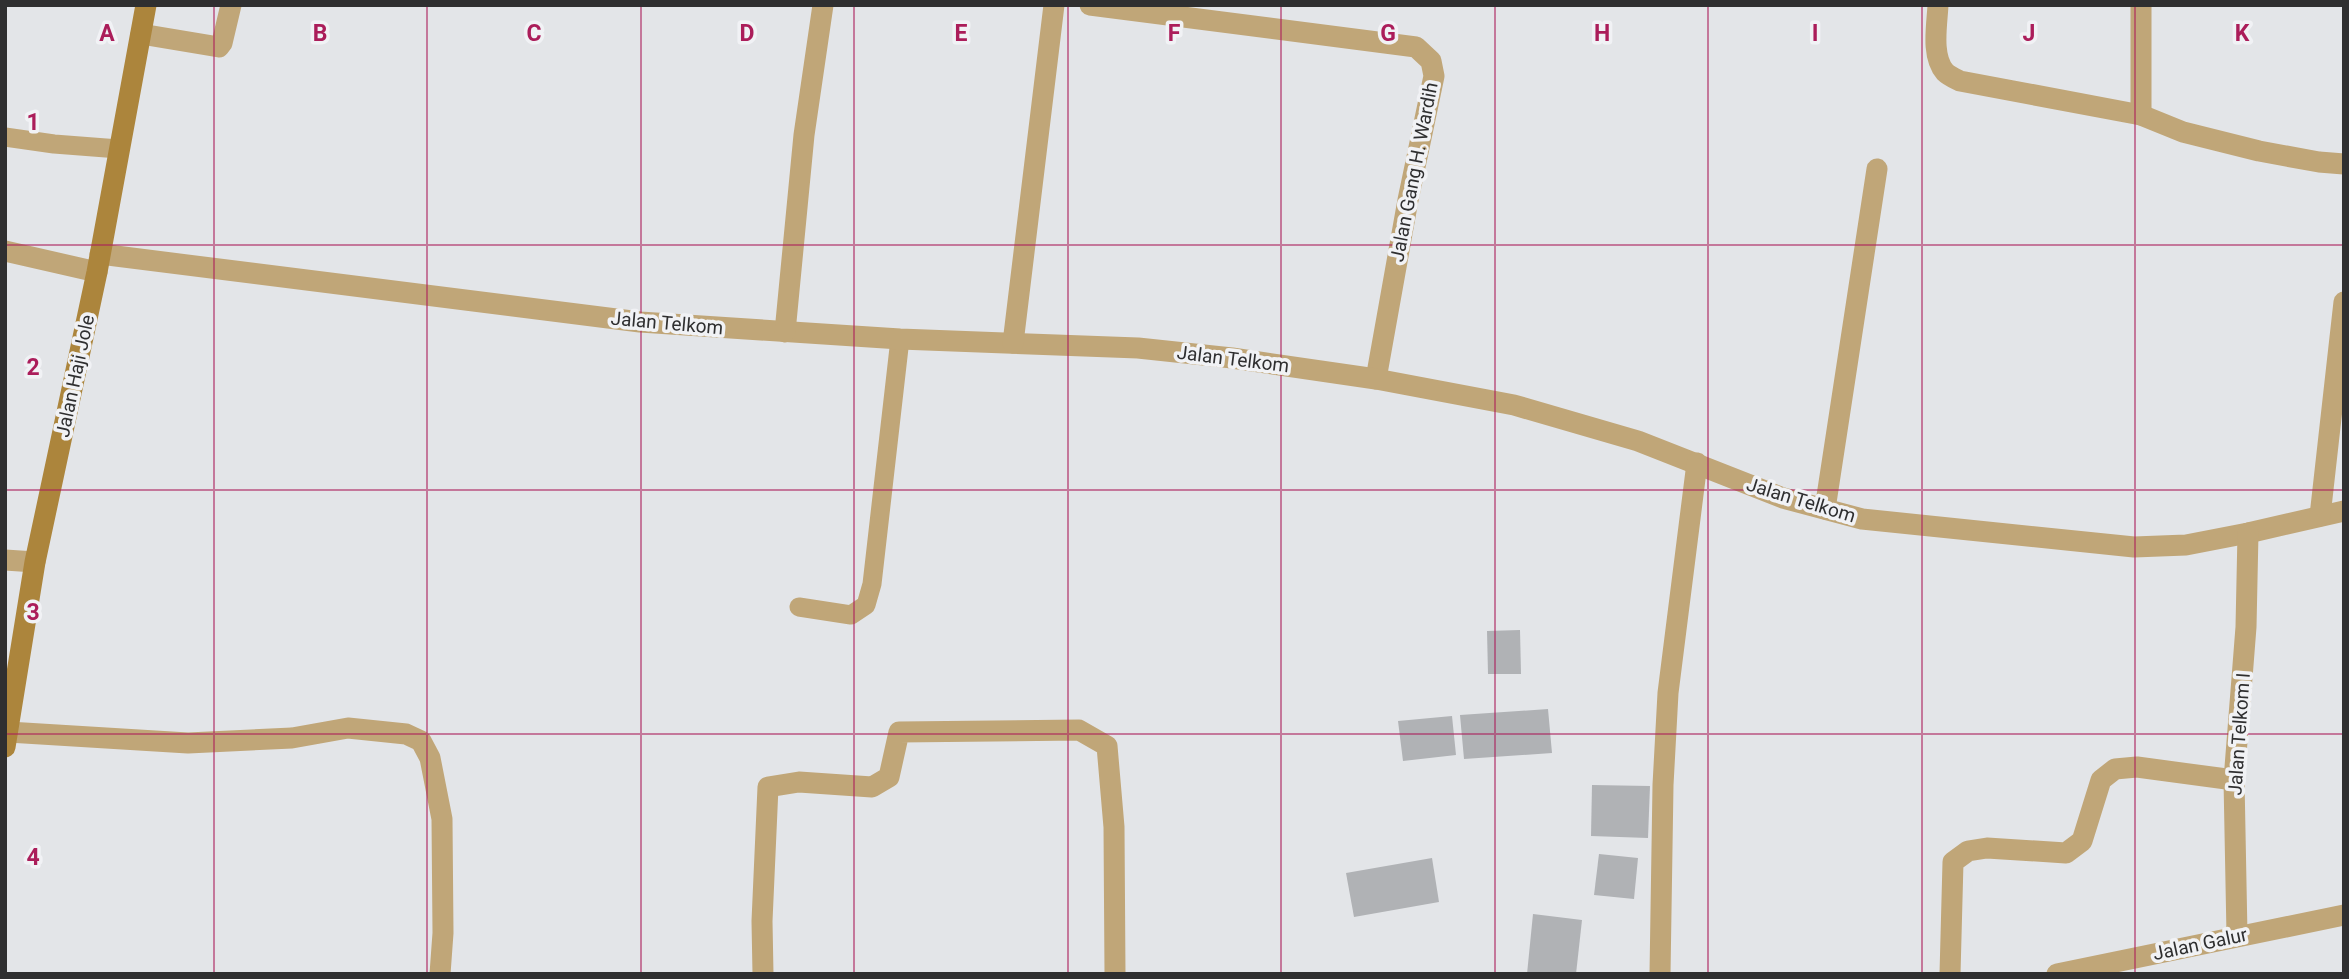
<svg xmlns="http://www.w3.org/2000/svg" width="2349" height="979" font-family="Roboto,sans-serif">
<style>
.building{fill:#b0b2b5}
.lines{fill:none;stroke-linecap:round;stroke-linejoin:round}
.service{stroke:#c0a678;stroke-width:19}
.minor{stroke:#c0a678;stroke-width:21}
.secondary{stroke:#ac853c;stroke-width:21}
.grid{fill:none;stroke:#ab1d5a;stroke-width:2;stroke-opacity:0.55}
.labels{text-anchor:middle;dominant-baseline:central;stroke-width:7;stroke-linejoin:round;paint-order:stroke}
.street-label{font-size:19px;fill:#2f2f30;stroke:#f1f2f5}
.grid-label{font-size:23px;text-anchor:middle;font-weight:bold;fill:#ab1d5a;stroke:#f1f2f5;stroke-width:7;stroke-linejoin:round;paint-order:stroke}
</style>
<rect width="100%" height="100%" fill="#e3e5e8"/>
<!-- building -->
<g class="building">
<polygon points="1520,630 1521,674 1488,674 1487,631"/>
<polygon points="1548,709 1552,753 1464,759 1460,715"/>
<polygon points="1452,716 1456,755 1403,761 1398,721"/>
<polygon points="1592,785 1650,786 1648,838 1591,836"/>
<polygon points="1599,854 1638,858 1634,899 1594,895"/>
<polygon points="1432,858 1439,902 1354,917 1346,873"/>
<polygon points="1533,914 1582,920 1576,974 1527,974"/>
</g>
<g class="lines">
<!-- service -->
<g class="service">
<polyline points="5,137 54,144 119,149"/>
<polyline points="799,607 851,615 866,605 872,584 900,339"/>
</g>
<!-- minor -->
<g class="minor">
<polyline points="1090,5 1416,47 1431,61 1434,76 1408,200 1376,379"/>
<path d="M 1938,5 C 1937,25 1931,56 1945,72 C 1949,76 1956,79 1960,81 L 2141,115 L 2183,132 L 2259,151 L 2319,162 L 2344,164"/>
<polyline points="141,34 219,47 222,43 231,5"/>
<polyline points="2141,115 2141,5"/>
<polyline points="5,251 97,272"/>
<polyline points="100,254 640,322 900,339 1138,348 1232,358 1376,379 1514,405 1638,441 1783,498 1862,519 2134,547 2186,545 2248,533 2344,511"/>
<polyline points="785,332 804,135 823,5"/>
<polyline points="1013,343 1054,5"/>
<polyline points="1825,509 1877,169"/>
<polyline points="2320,516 2344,302"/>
<polyline points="5,560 35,562"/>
<polyline points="8,732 188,743 292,738 348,728 406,734 421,741 430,758 442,819 443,933 440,974"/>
<polyline points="2237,935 2234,780 2246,627 2248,533"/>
<polyline points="763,974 762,921 768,787 799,782 872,787 889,777 899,732 1079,730 1107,746 1114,827 1115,974"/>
<polyline points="1660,974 1663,785 1668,693 1697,463"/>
<polyline points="1950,974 1953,862 1968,851 1987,848 2066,853 2082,841 2101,780 2115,769 2137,767 2234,780"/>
<polyline points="2057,974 2344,915"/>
</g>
<!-- secondary -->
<polyline class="secondary" points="5,747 35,562 97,272 146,5"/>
</g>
<!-- grid -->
<path class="grid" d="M 214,5 L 214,974M 427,5 L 427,974M 641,5 L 641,974M 854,5 L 854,974M 1068,5 L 1068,974M 1281,5 L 1281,974M 1495,5 L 1495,974M 1708,5 L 1708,974M 1922,5 L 1922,974M 2135,5 L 2135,974M 5,245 L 2344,245M 5,490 L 2344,490M 5,734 L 2344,734"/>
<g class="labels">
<!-- street labels -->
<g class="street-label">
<text transform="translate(1414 172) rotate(-79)">Jalan Gang H. Wardih</text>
<text transform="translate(667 323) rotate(5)">Jalan Telkom</text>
<text transform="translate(1233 359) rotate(7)">Jalan Telkom</text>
<text transform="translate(75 376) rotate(-78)">Jalan Haji Jole</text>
<text transform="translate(1801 500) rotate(17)">Jalan Telkom</text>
<text transform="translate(2239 734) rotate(-86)">Jalan Telkom I</text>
<text transform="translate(2200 944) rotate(-12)">Jalan Galur</text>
</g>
</g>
<g class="grid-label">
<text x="107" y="41">A</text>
<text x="320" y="41">B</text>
<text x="534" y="41">C</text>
<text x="747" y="41">D</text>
<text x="961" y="41">E</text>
<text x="1174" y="41">F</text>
<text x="1388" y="41">G</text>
<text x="1602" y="41">H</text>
<text x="1815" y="41">I</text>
<text x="2029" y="41">J</text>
<text x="2242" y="41">K</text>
<text x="33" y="130">1</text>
<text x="33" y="375">2</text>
<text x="33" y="620">3</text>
<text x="33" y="865">4</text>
</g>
<!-- border -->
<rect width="2349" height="979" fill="none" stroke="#2f2f30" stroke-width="14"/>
</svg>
